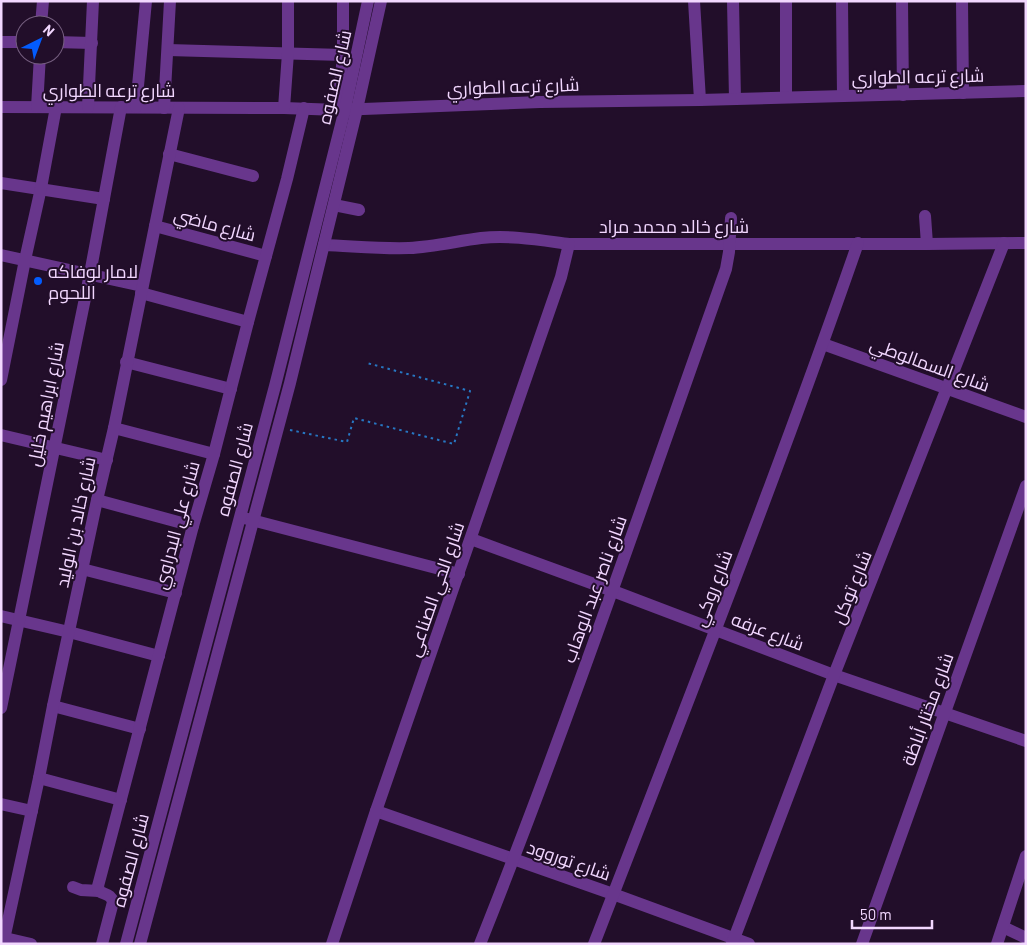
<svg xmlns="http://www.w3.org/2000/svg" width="1027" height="945" font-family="Barlow,Cairo,sans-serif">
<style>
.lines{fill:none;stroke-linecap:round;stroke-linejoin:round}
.path{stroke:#2777c3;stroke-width:2;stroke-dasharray:2.5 4;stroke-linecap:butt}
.minor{stroke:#68368c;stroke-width:12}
.poi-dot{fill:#035cff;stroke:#220e2a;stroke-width:2}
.labels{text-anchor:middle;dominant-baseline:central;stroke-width:4;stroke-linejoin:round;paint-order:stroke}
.street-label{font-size:18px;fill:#f2d7ff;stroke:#220e2a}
.poi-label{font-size:18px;fill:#f2d7ff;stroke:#220e2a;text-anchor:start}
</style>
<rect width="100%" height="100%" fill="#220e2a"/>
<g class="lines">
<!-- path -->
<polyline class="path" points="290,430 347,442 354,418 454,444 470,391 367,363"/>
<!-- minor -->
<g class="minor">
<polyline points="694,1 700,100"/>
<polyline points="733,1 735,99"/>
<polyline points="786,1 786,97"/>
<polyline points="842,1 843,96"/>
<polyline points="902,1 903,95"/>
<polyline points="962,1 963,93"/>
<polyline points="41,25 43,1"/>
<polyline points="1,42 25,42"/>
<polyline points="55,42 92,43"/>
<polyline points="168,50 343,55"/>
<polyline points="1,107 284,108 338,110 540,102 700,100 1026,91"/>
<polyline points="37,107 40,55"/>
<polyline points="88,107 93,1"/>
<polyline points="136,107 146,1"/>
<polyline points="164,108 170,1"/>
<polyline points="284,108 288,53 288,1"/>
<polyline points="338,110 343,55 343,1"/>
<polyline points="169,154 253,176"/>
<polyline points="1,183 104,199"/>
<polyline points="334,205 359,210"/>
<polyline points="925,216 927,244"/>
<polyline points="155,226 266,256"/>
<path d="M 324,245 C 352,246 381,249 409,248 C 433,247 457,241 481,238 C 511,235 539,240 569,244 L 927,244 L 1026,243"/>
<polyline points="1,255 142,286"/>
<polyline points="141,293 248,322"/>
<polyline points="823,344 1026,417"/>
<polyline points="126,362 231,389"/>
<polyline points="1,380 25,260 41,188 56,107"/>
<polyline points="114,428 214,454"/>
<polyline points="1,435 107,460"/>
<polyline points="97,500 193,526"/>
<polyline points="244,518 459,574"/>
<polyline points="471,539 613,591 834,675 1026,741"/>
<polyline points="82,569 176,593"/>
<polyline points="1,616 69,632 159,656"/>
<polyline points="53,706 140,729"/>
<polyline points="1,708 90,274 121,107"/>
<polyline points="39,778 121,800"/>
<polyline points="1,804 32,811"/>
<polyline points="376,811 613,894 749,944"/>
<polyline points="73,887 81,890 99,891"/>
<polyline points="1003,927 1026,938"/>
<polyline points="5,938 31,944"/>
<polyline points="3,944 39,778 53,706 97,500 114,428 179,108"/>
<path d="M 102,944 L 113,902 C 111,894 105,895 99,891 L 98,886 L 193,526 L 214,454 L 248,322 L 287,179 L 304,108"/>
<polyline points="126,944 275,386 345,109 368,1"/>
<polyline points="140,944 290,383 357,109 381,1"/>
<polyline points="332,944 376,811 561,277 569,244"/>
<path d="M 480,944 C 569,721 646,494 726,269 L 729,252 L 731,218"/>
<path d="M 594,944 C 684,711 776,479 858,243"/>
<polyline points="732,944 834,675 1004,243"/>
<polyline points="862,944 1026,486"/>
<polyline points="997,944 1026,856"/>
</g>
</g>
<!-- markers -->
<circle class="poi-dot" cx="38" cy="281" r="5"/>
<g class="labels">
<!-- street labels -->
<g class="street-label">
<text transform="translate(918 76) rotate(-1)">شارع ترعه الطواري</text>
<text transform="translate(334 77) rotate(-77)">شارع الصفوه</text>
<text transform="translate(513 86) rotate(-2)">شارع ترعه الطواري</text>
<text x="109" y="90">شارع ترعه الطواري</text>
<text transform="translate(215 224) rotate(15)">شارع ماضي</text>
<text x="674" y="226">شارع خالد محمد مراد</text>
<text transform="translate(930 364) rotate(20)">شارع السمالوطي</text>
<text transform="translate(45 404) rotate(-79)">شارع ابراهيم خليل</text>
<text transform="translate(234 469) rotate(-75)">شارع الصفوه</text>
<text transform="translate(75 522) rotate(-78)">شارع خالد بن الوليد</text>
<text transform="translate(176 525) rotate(-75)">شارع علي البدراوي</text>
<text transform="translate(851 587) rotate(-68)">شارع توكل</text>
<text transform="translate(712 588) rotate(-69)">شارع روكي</text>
<text transform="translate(435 589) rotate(-71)">شارع الحي الصناعي</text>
<text transform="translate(594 589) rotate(-70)">شارع ناصر عبد الوهاب</text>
<text transform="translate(768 631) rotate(21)">شارع عرفه</text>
<text transform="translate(927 709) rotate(-70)">شارع مختار أباظة</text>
<text transform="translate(130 860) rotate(-75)">شارع الصفوه</text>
<text transform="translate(569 860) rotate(19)">شارع توروود</text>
</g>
<!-- poi labels -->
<g class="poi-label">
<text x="48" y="271">لامار لوفاكه<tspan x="48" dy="21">اللحوم</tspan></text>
</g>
</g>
<!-- border -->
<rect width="1027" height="945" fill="none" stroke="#f2d7ff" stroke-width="5"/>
<!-- north arrow -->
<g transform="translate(40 40) rotate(42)"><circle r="24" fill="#220e2a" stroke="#755e7f"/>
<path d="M0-4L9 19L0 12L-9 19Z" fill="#035cff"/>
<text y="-8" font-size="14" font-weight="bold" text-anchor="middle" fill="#f2d7ff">N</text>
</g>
<!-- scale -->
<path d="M852 920v8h80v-8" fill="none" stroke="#f2d7ff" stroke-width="2.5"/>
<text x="860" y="920" font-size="15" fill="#f2d7ff" stroke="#220e2a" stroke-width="4" paint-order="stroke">50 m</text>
</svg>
